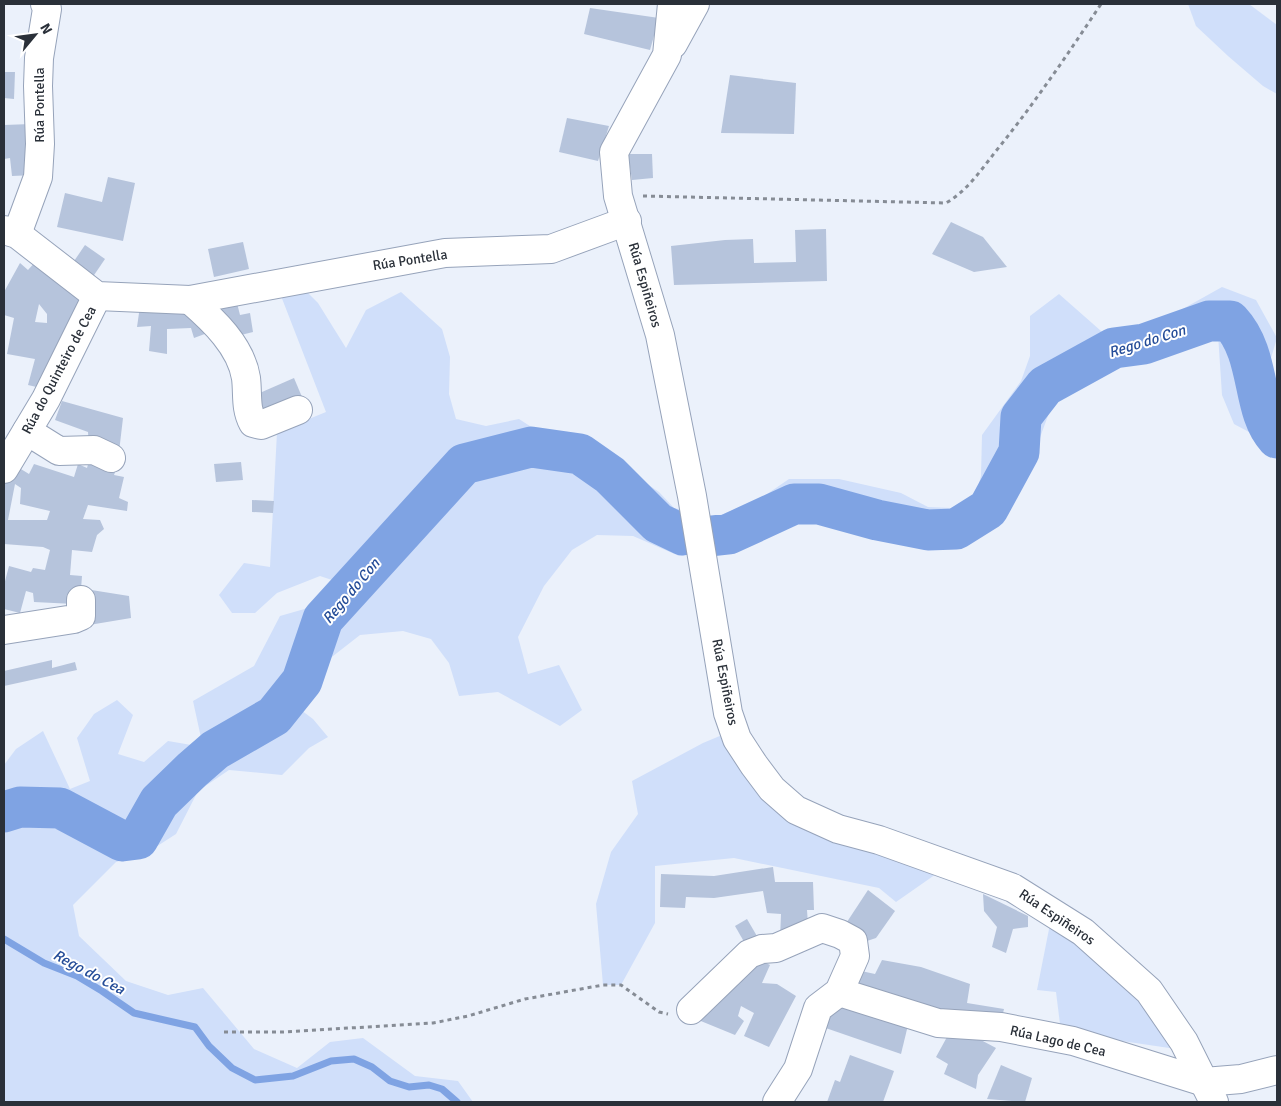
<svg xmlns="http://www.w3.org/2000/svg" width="1281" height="1106" font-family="Signika,sans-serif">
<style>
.green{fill:#d0dffa}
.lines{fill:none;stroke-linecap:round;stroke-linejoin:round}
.stream{stroke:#7fa3e3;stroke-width:7}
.river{stroke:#7fa3e3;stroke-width:41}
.building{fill:#b6c4dc;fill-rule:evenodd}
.minor-casing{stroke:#96a3ba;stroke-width:30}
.path{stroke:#868c95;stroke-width:3;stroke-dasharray:4 4;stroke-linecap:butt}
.minor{stroke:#fff;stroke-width:28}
.labels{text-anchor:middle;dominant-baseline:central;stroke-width:4;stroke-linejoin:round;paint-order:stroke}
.street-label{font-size:14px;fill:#2a3039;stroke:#fff}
.water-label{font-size:15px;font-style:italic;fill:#244c98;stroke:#fff}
</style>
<rect width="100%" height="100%" fill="#ebf1fb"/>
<!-- green -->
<g class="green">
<polygon points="1188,4 1249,4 1277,25 1277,94 1263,86 1228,56 1196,26"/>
<polygon points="276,283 298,283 318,303 346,348 366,310 401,292 442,329 450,357 449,394 456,419 486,426 519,419 553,441 591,446 659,492 674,508 715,517 757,501 789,479 839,479 901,493 928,507 951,508 975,497 981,476 982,435 1021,381 1030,356 1030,316 1059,294 1109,338 1154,325 1222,287 1256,300 1277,338 1271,358 1274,385 1277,389 1277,447 1234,424 1222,395 1218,334 1122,364 1074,382 1049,413 1031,462 1011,498 994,519 945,541 810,514 732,547 679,556 633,536 597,535 572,550 544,586 518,637 528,674 559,665 582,710 560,726 498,692 459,696 449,663 431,639 403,631 360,635 328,660 316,687 301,710 313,719 328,737 309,748 282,775 229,770 198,791 176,834 145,854 116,862 73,905 79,936 126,981 168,995 203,988 254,1049 297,1068 330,1042 363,1038 415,1076 458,1081 473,1102 4,1102 4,765 16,749 43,731 70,789 90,781 77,738 94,714 117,700 133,715 118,754 144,762 168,741 203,747 193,701 254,666 280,616 322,604 335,581 320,576 277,593 255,613 232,613 219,595 244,563 270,567 277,432 326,412"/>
<polygon points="734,730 772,789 949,865 896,902 879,888 734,858 655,866 655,923 621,985 603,985 596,904 611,852 638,814 632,781 703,743"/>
<polygon points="1050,924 1149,991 1176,1049 1061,1032 1056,992 1037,990"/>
</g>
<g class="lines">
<!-- stream -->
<polyline class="stream" points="4,939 44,963 77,976 102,991 134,1013 195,1027 209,1046 232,1068 255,1080 293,1076 331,1061 354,1059 372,1067 390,1081 409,1087 429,1085 442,1089 457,1102"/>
<!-- river -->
<g class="river">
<path d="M 711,536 L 729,534 L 794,504 L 819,504 L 877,520 L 928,530 L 956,529 L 988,509 L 1019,452 L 1021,417 L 1045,386 L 1114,348 L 1144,344 L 1209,321 L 1230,321 C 1262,355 1251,410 1277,438"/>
<polyline points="4,812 20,807 60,808 122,841 138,839 159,802 192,770 215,750 274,716 302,681 323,619 464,464 531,447 580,454 610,475 658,523 683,535"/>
</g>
</g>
<!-- building -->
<g class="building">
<polygon points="590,8 659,18 650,50 584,34"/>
<polygon points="4,72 15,72 14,99 4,98"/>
<polygon points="730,75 796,83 794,134 721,133"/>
<polygon points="567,118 609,126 598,161 559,152"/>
<polygon points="31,124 34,175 12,176 10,158 4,159 4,125"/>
<polygon points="628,154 652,154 653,178 632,180"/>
<polygon points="108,177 135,183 123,241 57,227 65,193 102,202"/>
<polygon points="951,222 983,237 1007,267 974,272 932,254"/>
<polygon points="826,229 827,281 674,285 671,246 725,240 753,239 754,263 796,262 795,230"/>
<polygon points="243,242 249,269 214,277 208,249"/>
<polygon points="85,245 105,259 90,281 70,267"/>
<path d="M 37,260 L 82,296 L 45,389 L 28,385 L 35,359 L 7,354 L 14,318 L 4,315 L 4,292 L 20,263 L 28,270 ZM 39,304 L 47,314 L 47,323 L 35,322 Z"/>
<polygon points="237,303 240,315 250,313 253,332 233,337 213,307"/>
<polygon points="189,304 210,332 194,338 191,328 167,329 167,354 149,351 151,326 137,327 140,306"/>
<polygon points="294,378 302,397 261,415 253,396"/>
<polygon points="62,401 123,418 119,452 89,447 88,432 55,420"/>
<path d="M 89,461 L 117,467 L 114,475 L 124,477 L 119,498 L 128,502 L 127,511 L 88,505 L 83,519 L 100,520 L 104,529 L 97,535 L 92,552 L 72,550 L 70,575 L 82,576 L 81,589 L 74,604 L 34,602 L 33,593 L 26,591 L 20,613 L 4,609 L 4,585 L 9,566 L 31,572 L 33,568 L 45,570 L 50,550 L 43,547 L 4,544 L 4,475 L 11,463 L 29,474 L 34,464 L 74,477 L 78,464 L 87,468 ZM 15,484 L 21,488 L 20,504 L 50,511 L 47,520 L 8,520 Z"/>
<polygon points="241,462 243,480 216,482 214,464"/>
<polygon points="252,500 274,501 273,513 252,512"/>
<polygon points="85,589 129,596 131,618 89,625"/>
<polygon points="52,660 52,668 75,662 77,670 4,686 4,671"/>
<polygon points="773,867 775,882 813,882 814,910 807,910 808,925 780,939 781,914 767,913 763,891 714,898 686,897 685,908 660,907 661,874 714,876"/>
<polygon points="868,890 895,911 876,938 861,943 843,928"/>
<polygon points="983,894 1028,916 1028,927 1013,929 1006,953 992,947 997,927 984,911"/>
<polygon points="747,919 761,943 747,947 735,926"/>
<polygon points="756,958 770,965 762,983 777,984 796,996 769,1047 744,1036 754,1013 741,1006 738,1016 744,1021 735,1035 691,1017"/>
<polygon points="882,960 921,967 970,984 967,1003 1004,1009 1001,1021 947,1014 846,989 852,969 875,974"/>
<polygon points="843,999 909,1021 901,1054 817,1025"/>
<polygon points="964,1031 996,1048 978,1075 976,1089 944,1074 948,1064 936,1057 947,1037"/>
<polygon points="850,1055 894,1071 883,1102 827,1102 835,1080 840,1082"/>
<polygon points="1001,1065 1032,1078 1025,1102 987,1099"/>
</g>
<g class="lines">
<!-- minor casing -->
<g class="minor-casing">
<g id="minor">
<polyline points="672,4 667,55 614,152 618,196 660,335 692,496 728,713 737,739 754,765 772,789 796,810 838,829 879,840 1013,888 1083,932 1149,991 1184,1042 1214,1102"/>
<polyline points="673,44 695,4"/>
<polyline points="4,230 17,234 97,296 190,300 445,253 551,249 627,221"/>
<polyline points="17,234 38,177 40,144 38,86 39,58 47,9 45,4"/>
<path d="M 190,300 C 213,320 241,346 246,378 C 248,394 245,408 253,423 L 261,425 L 298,410"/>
<polyline points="27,431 59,451 94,450 111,458"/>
<polyline points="4,469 46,399 97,296"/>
<polyline points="4,630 74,619 81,616 81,600"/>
<polyline points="839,992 938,1023 1001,1027 1073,1041 1204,1082 1241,1079 1277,1070"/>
<polyline points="691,1010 749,954 762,949 776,948 822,928 840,934 853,941 855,956 839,992 818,1008 798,1069 777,1102"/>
</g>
</g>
<!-- path -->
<g class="path">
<path d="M 643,196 L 946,203 C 967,191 981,170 996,151 C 1034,104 1068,54 1101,4"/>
<polyline points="224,1032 283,1032 433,1023 468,1016 525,999 603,985 621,985 659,1012 668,1014"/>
</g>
<!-- minor -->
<use href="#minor" class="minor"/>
</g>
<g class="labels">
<!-- street labels -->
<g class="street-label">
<text transform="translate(39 105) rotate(-90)">Rúa Pontella</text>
<text transform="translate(410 260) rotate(-9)">Rúa Pontella</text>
<text transform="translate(645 285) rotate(74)">Rúa Espiñeiros</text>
<text transform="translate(59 370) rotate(-62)">Rúa do Quinteiro de Cea</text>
<text transform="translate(725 682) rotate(79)">Rúa Espiñeiros</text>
<text transform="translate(1057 917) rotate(34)">Rúa Espiñeiros</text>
<text transform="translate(1058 1041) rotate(13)">Rúa Lago de Cea</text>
</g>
<!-- water labels -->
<g class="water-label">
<text transform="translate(1147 341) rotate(-17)">Rego do Con</text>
<text transform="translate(351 591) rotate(-50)">Rego do Con</text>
<text transform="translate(89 972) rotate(28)">Rego do Cea</text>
</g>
</g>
<!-- border -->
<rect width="1281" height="1106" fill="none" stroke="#2a3039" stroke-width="10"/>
<!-- north arrow -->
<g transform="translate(35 35) rotate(61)" stroke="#ffffff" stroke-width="4" paint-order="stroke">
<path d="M0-4L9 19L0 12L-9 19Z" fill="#2a3039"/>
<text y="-8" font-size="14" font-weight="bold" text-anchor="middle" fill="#2a3039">N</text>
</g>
</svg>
